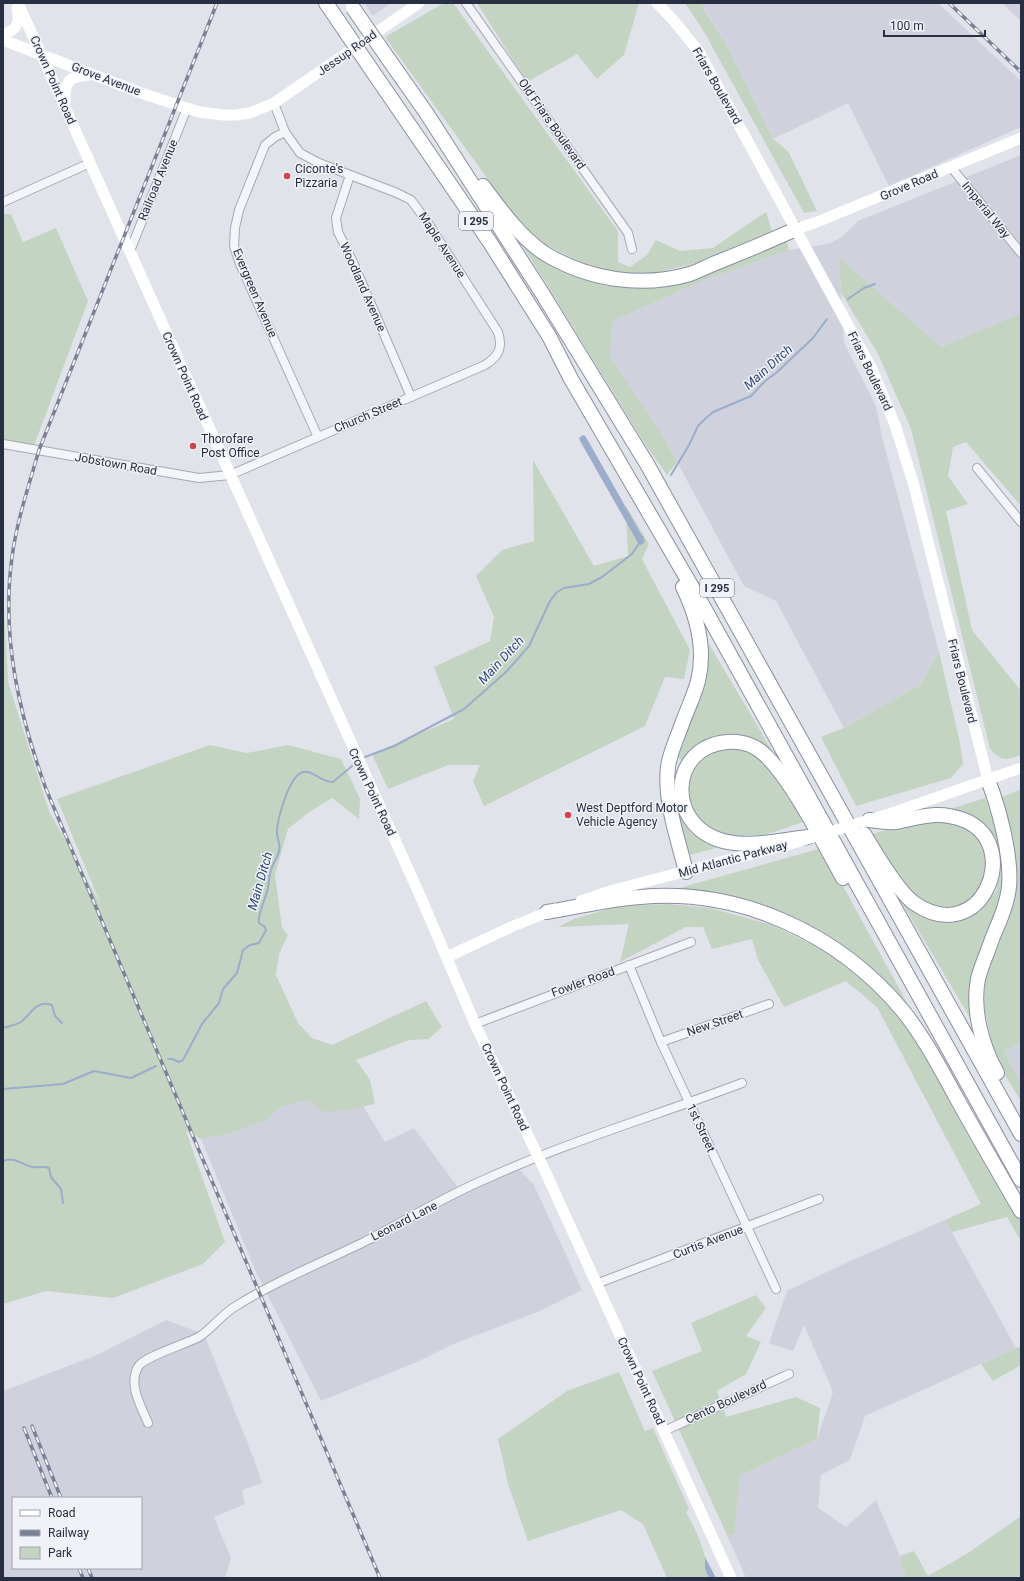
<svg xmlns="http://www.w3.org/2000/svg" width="1024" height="1581" font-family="Roboto,sans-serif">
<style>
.built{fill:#cfd2dc;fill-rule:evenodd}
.green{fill:#c4d4c2}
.water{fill:#9badca}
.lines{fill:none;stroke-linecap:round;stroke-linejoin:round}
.stream{stroke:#9badca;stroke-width:2}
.canal{stroke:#9badca;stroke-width:7}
.street-casing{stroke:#a6a9b4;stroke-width:10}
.highway-casing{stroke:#888fa1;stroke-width:16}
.street{stroke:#f4f5f8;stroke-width:8}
.secondary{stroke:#fff;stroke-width:11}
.highway{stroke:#fff;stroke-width:14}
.rail-casing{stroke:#7a8194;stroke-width:3.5}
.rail{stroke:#f0f2f7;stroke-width:2;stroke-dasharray:6;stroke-linecap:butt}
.highway-bridge-casing{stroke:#888fa1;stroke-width:16;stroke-linecap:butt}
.secondary-bridge{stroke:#fff;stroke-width:11}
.highway-bridge{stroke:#fff;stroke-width:14}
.poi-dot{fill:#d14349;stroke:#f0f2f7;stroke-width:1.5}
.labels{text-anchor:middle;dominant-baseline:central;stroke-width:3;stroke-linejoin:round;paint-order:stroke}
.shield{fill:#f0f2f7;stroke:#656a78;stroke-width:1}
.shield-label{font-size:11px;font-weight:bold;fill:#292f42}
.street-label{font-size:12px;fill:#292f42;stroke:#f0f2f7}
.poi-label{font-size:12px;fill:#292f42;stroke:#f0f2f7;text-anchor:start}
.water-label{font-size:13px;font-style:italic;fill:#324977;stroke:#f0f2f7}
</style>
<rect width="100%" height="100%" fill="#e1e3ea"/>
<!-- built -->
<g class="built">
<polygon points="364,3 391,3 373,16"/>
<polygon points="704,3 938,3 1021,81 1021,127 889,186 848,103 773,139 726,44 703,7"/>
<polygon points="1002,3 1021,3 1021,21"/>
<polygon points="1021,155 1021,313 941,347 839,259 844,343 876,406 882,437 939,652 920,685 844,728 776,601 744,586 663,436 609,355 613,321 697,283 789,250 828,244 842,237 858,221"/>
<polygon points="1021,1043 1021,1084 1004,1051"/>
<polygon points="308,1100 362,1104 385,1142 414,1128 462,1193 516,1166 534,1185 582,1290 540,1311 451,1345 417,1362 321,1401 256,1272 201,1139 229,1134 267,1120 280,1107"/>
<polygon points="945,1220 1016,1348 865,1416 850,1460 821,1475 818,1508 846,1527 876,1500 900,1556 906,1578 746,1578 727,1535 735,1534 739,1476 817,1439 833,1392 804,1325 793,1351 769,1343 787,1291 850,1261"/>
<path d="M 166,1320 L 204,1334 L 254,1459 L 262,1483 L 242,1490 L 245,1504 L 214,1517 L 231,1558 L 225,1578 L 3,1578 L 3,1391 L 97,1355 ZM 13,1498 L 141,1498 L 141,1568 L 13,1568 Z"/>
</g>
<!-- green -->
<g class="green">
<polygon points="444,3 453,3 618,231 618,262 630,267 647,255 656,240 680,251 713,248 766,212 772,232 690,265 639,276 591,268 529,236 385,37"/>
<polygon points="477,3 639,3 624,55 597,79 577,54 527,82"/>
<polygon points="685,3 704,3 703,8 726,44 773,139 788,151 817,211 804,213 703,30"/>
<polygon points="3,214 11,214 23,242 56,228 88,301 32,451 3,447"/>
<polygon points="518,238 552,265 606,286 681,282 786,239 789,250 697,283 613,321 609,355 663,436 677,462 667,475 643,441"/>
<path d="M 839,258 L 941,347 L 1021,313 L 1021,506 L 966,442 L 953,447 L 948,476 L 968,504 L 946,511 L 972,630 L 1021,691 L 1021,755 C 1005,760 1002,762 990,749 L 911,429 L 878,354 L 841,293 Z"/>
<polygon points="533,460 594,566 628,556 626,506 649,544 642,559 690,650 684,679 665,677 645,726 484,806 473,781 480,765 448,765 388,789 372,754 454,719 434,667 490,641 494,617 476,576 502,550 534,541"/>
<polygon points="3,590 8,682 49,811 101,905 57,799 210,745 247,753 288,745 341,759 360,799 359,819 332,798 308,813 288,829 275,874 282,928 288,935 279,954 276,975 298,1023 312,1038 332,1045 426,1001 442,1027 429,1039 409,1040 356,1060 370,1080 375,1104 347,1110 324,1112 308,1100 280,1107 267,1120 229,1134 201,1139 186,1131 225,1242 203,1264 113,1298 46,1291 3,1304"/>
<polygon points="703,634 774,754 733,735 707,738 681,760 676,756"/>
<polygon points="939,652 960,743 963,764 951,778 856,806 821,737 844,728 920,685"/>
<polygon points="735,747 752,752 769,765 803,822 765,835 724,835 701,825 685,799 687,780 695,761 710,748"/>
<polygon points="1021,789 1021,1043 1004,1051 1021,1084 1021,1101 995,1059 984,1006 985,980 1017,876 1002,797"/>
<polygon points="985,798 997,831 1005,867 1000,906 971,998 970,1018 898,896 922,913 979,909 996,891 1001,869 996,838 975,817 947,810"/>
<polygon points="674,804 691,833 720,847 690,855"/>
<polygon points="945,818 971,829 986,844 991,870 984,895 961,907 936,910 910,892 898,879 872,834 915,822"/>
<polygon points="822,848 916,1019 879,976 828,937 785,913 731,896 665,892"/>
<polygon points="668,904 710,908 772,925 832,954 873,985 911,1030 1021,1220 1021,1254 1020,1240 1007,1217 952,1232 945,1220 981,1204 877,1007 846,981 784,1007 758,960 752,939 712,949 703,927 686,927 620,962 629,924 558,927 574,919 619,906"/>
<polygon points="756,1295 766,1308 746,1336 761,1342 746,1374 717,1391 726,1417 796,1397 820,1408 817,1439 739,1476 735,1534 727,1535 652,1371 702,1351 691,1323"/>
<polygon points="1021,1346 1021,1365 993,1381 981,1364"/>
<path d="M 619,1372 L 645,1431 L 653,1428 L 689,1509 L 686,1512 C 694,1526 701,1541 705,1557 C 707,1566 704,1567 709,1578 L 667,1578 L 643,1524 L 621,1510 L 528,1541 L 508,1484 L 498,1439 L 567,1391 Z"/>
<polygon points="1021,1516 1021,1578 906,1578 900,1556 914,1551 928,1576 968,1553"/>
</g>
<!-- water -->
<polygon class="water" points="705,1557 716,1578 709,1578 705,1569"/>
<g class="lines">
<!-- stream -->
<g class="stream">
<polyline points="848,299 864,288 875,284"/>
<polyline points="671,475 689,445 698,426 705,419 713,412 751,396 765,381 776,373 813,338 827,319"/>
<polyline points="365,757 394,746 464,709 506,672 529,646 550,601 557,592 564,588 589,584 602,577 632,554 643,537"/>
<path d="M 3,1028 C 9,1026 16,1025 21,1022 C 31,1014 37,999 52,1005 L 55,1016 L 62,1023"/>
<path d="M 168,1059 L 172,1059 L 179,1062 L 183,1060 L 202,1024 L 219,1003 L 223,989 L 237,973 L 243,950 L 250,945 L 259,943 L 266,930 L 265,927 L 259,923 C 257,916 266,897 268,888 C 269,882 269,874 272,867 C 274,862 278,857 279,851 C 281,844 277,839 277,833 C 277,819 288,782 299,774 C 310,766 321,783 333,782 L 352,766"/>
<polyline points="3,1089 63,1084 94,1071 131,1078 156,1066"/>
<path d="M 3,1161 C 16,1156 23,1166 33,1167 C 39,1168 44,1166 49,1168 L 51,1177 L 61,1189 L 63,1203"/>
</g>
<!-- canal -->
<polyline class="canal" points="583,439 641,541"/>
<!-- street casing -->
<g class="street-casing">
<g id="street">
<polyline points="466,3 628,233 632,249"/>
<polyline points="285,132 275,137 265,145 239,210 235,228 234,246 240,264 318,437"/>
<polyline points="951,167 1021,253"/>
<polyline points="350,175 336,218 338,232 353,262 411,397"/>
<polyline points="3,202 90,163"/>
<polyline points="130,251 187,108"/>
<path d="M 3,444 L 199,478 L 230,475 L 485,365 C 499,356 503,348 498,332 L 428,223 L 411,200 L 397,193 L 319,163 L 300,153 L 285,132 L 274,103"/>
<polyline points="977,468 1021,522"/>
<polyline points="629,965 661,1042 776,1289"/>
<polyline points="475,1024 691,942"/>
<polyline points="661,1042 769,1004"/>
<polyline points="596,1284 819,1199"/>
<path d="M 148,1423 C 141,1406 128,1385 138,1367 C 143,1357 186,1344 199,1337 C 213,1328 222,1314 236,1306 C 276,1281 321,1263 364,1242 C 405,1221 445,1196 488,1178 C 570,1141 658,1115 742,1083"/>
<polyline points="664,1431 789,1374"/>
</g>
</g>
<!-- highway casing -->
<g class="highway-casing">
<g id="highway">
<polyline points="326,3 339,22"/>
<polyline points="387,57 427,114 542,293 647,464 1021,1134"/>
<polyline points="371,69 489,241 549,336 571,379 703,606 1021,1180"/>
<path d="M 483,186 C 500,209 520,237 544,253 C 588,280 641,288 690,274 C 701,270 712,264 723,260 C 748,250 772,240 796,229"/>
<path d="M 683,587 C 697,616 706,649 698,681 C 694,696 687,710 682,724 C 677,738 670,752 668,767 C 664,802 678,838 686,872"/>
<path d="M 988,780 C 999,808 1012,857 1009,887 C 1007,905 999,922 992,939 C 988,952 981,966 978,979 C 972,1010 982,1046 997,1073"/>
<path d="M 864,834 C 874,851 899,892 914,903 C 982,950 1024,844 964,820 C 938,810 921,817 896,822 C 888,823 877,821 869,820"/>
<path d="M 808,837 C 781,840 750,848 723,841 C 666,826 668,747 727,742 C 736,741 748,743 756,748 C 785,765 825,846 843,878"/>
<path d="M 547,912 C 577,907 609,899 640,897 C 741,888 839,934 903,1011 C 924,1037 940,1068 956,1097 C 977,1135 999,1173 1021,1211"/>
</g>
</g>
<!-- street -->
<use href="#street" class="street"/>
<!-- secondary -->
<g class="secondary">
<polyline points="18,3 422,900 475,1024 545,1171 731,1578"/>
<polyline points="657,3 675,22 699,52 873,371 895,425 913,482 988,780"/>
<path d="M 3,34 C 18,30 20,22 17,8"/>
<polyline points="3,40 141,93 199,112 223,115 236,115 250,113 274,103 419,3"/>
<path d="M 65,102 C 65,80 68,77 89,75"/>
<polyline points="796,229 817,222 1021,138"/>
<polyline points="892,813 1021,768"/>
<polyline points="581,901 610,891 786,845"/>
<polyline points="447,957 511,927 555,909"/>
</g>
<!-- highway -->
<use href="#highway" class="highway"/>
<!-- rail casing -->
<g class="rail-casing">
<g id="rail">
<path d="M 217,3 L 39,450 C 29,485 17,520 12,557 C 1,637 19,714 46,789 L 380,1578"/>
<polyline points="949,3 1021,72"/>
<polyline points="32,1426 61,1498"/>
<polyline points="24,1428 52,1498"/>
<polyline points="79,1568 83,1578"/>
<polyline points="88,1568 92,1578"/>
</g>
</g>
<!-- rail -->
<use href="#rail" class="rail"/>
<!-- highway-bridge casing -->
<g class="highway-bridge-casing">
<g id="highway-bridge">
<polyline points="353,8 387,57"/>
<polyline points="339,22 371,69"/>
</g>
</g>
<!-- secondary-bridge -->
<polyline class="secondary-bridge" points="787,845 892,813"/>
<!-- highway-bridge -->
<use href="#highway-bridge" class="highway-bridge"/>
</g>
<!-- markers -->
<g class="poi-dot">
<circle cx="287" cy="176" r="4"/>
<circle cx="193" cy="446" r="4"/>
<circle cx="568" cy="815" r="4"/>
</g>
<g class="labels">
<!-- shield labels -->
<g class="shield">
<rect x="459" y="212" width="34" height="18" rx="3"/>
<rect x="700" y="579" width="34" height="18" rx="3"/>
</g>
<g class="shield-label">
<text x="476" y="221">I 295</text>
<text x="717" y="588">I 295</text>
</g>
<!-- street labels -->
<g class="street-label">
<text transform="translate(347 53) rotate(-35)">Jessup Road</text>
<text transform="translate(106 79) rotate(21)">Grove Avenue</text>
<text transform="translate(53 80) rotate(66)">Crown Point Road</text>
<text transform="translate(717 86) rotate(60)">Friars Boulevard</text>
<text transform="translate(552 124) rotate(55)">Old Friars Boulevard</text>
<text transform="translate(158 180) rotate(-68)">Railroad Avenue</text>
<text transform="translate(909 185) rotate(-23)">Grove Road</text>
<text transform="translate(986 210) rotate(51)">Imperial Way</text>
<text transform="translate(442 245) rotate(57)">Maple Avenue</text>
<text transform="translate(363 287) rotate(66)">Woodland Avenue</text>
<text transform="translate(255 293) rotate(67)">Evergreen Avenue</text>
<text transform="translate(870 371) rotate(64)">Friars Boulevard</text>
<text transform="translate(185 376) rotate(66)">Crown Point Road</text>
<text transform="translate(368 415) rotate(-23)">Church Street</text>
<text transform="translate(116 464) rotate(10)">Jobstown Road</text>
<text transform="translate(962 681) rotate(76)">Friars Boulevard</text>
<text transform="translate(372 792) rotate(65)">Crown Point Road</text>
<text transform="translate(733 859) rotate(-15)">Mid Atlantic Parkway</text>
<text transform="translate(583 982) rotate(-20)">Fowler Road</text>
<text transform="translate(715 1023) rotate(-19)">New Street</text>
<text transform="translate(505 1087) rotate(65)">Crown Point Road</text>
<text transform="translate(701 1128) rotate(65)">1st Street</text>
<text transform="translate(404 1221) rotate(-27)">Leonard Lane</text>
<text transform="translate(708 1242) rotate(-21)">Curtis Avenue</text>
<text transform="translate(641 1381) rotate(65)">Crown Point Road</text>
<text transform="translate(726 1402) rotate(-25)">Cento Boulevard</text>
</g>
<!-- poi labels -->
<g class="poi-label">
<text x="295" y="169">Ciconte's<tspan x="295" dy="14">Pizzaria</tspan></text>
<text x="201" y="439">Thorofare<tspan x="201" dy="14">Post Office</tspan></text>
<text x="576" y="808">West Deptford Motor<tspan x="576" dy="14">Vehicle Agency</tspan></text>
</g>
<!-- water labels -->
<g class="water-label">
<text transform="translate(768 367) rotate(-42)">Main Ditch</text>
<text transform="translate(501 660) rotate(-47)">Main Ditch</text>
<text transform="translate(260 881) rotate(-74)">Main Ditch</text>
</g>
</g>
<!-- border -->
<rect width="1024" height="1581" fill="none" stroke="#292f42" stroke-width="8"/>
<!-- legend -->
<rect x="12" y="1497" width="130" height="72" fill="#f0f2f7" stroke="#a0a4af"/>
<rect x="20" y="1510" width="20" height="6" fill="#ffffff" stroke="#a0a4af"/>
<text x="48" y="1517" font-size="12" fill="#292f42">Road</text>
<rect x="20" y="1530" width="20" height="6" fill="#7a8194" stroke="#a0a4af"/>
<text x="48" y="1537" font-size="12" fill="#292f42">Railway</text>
<rect x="20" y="1547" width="20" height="12" fill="#c4d4c2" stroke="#a0a4af"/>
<text x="48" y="1557" font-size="12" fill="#292f42">Park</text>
<!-- scale -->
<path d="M884 30v6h101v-6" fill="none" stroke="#292f42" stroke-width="2"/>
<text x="890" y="30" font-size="12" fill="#292f42" stroke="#f0f2f7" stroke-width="3" paint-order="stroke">100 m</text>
</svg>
